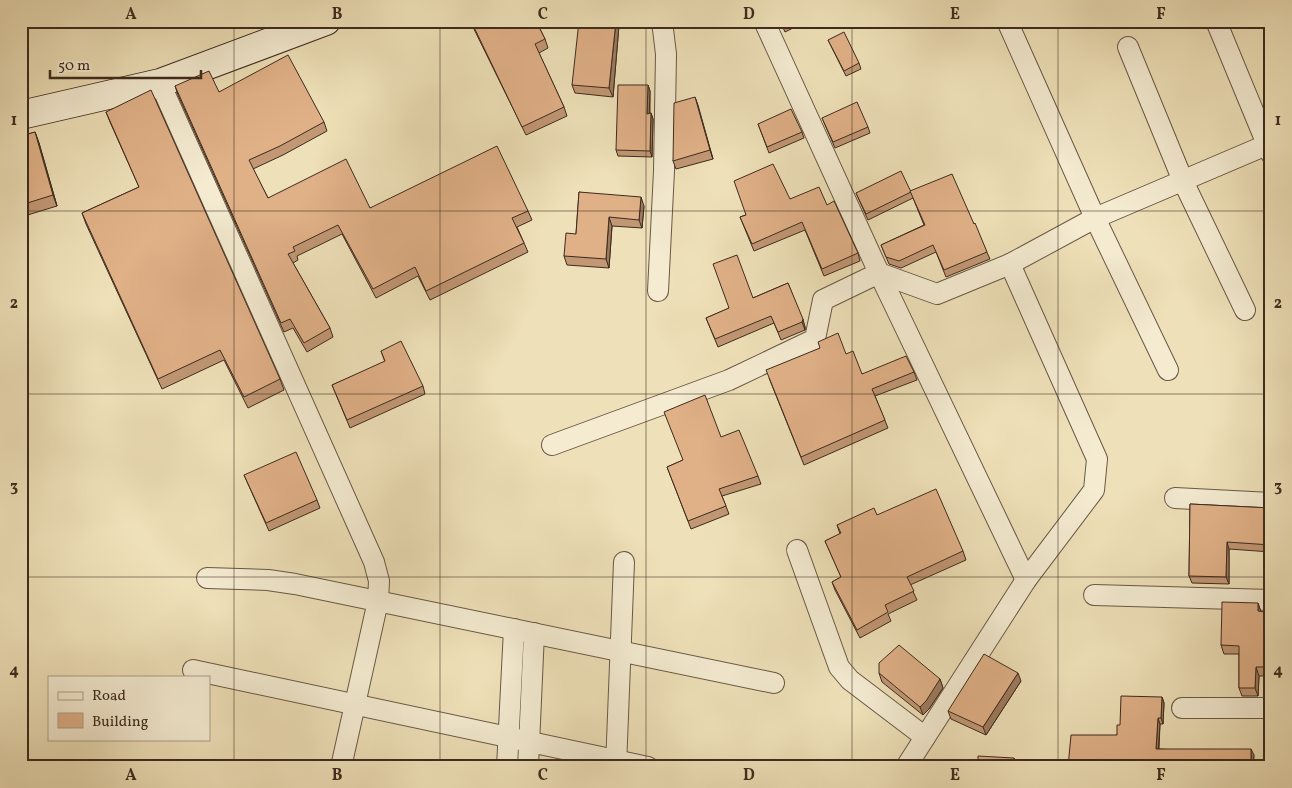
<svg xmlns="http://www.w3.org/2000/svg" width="1292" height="788" font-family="Vollkorn,serif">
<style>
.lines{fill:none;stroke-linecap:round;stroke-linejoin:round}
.street-casing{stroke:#695845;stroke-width:22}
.secondary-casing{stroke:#3d2b1f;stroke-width:30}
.street{stroke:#f4ebd1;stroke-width:20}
.secondary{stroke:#f4ebd1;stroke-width:28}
.wall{fill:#c19774;stroke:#3d2b1f}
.shaded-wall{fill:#9d7b5e;stroke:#3d2b1f}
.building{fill:#e0b087;stroke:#3d2b1f}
.grid{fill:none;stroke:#3d2b1f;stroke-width:1;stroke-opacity:0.55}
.neatline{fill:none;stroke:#3d2b1f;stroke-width:2}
.grid-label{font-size:16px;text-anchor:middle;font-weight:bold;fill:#3d2b1f}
</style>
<rect width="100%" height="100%" fill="#eee0b8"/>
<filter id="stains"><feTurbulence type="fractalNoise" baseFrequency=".004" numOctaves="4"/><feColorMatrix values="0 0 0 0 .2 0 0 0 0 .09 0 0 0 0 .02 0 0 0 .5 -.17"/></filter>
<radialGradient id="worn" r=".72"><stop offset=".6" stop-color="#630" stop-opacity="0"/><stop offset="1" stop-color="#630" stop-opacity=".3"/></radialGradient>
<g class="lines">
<!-- street casing -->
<g class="street-casing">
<g id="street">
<polyline points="764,21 879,273 1026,580"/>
<polyline points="1007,21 1095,218 1168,370"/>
<polyline points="1216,21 1271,154"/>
<polyline points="1128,47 1183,181 1245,310"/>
<polyline points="160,83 374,562 379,581 378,601 341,767"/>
<polyline points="658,291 664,171 666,54 662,21"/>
<polyline points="552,445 729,380 815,339 823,300 879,273 937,294 1010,264 1095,218 1271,143"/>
<polyline points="1175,498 1271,503"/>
<polyline points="797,550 839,667 850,680 925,737"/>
<polyline points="207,578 268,580 295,584 774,683"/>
<polyline points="1094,595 1271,600"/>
<polyline points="193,670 648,767"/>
<polyline points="1182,708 1271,708"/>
<polyline points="507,767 514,629"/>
<polyline points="528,767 534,633"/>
<polyline points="616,767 624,562"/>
<polyline points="906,767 1026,580 1094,490 1097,459 1010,264"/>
</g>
</g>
<!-- secondary casing -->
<g class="secondary-casing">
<polyline id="secondary" points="21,115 160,83 326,21"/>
</g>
<!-- street -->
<use href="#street" class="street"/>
<!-- secondary -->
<use href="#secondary" class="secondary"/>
</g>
<!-- wall -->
<g class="wall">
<polygon points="470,21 536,21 545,39 548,48 539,53 564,107 567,116 526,135"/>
<polygon points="780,21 807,21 785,32"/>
<polygon points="619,25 613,97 575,93 572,85"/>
<polygon points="828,40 859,63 861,69 846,76"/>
<polygon points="648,85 650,91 650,113 651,113 653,119 652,157 618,156 616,150"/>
<polygon points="175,86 219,92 324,122 327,131 283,155 253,169 268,198 370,208 528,211 532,220 517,227 528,252 430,300 418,276 376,298 342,234 297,256 298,260 293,263 330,328 333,337 307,352 293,328 284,332 178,95"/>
<polygon points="695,97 713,159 676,169 673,161"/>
<polygon points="106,112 280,379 284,390 248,408 224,360 162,389 86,224 82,213 139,187 110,122"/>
<polygon points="822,118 868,127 870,133 835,148"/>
<polygon points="758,124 802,132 804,138 769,153"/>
<polygon points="35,132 39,143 57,206 21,217 21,136"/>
<polygon points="911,191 974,224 990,259 946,277 936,252 901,268 889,264 881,245 924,225 913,198 868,220 856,193"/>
<polygon points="579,192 644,206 642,228 612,226 609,268 567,265 564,256 576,234"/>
<polygon points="790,199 827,205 858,253 860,261 824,276 805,230 754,251 740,217"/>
<polygon points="788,283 805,327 805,330 781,340 774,323 718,347 706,318"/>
<polygon points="381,351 423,386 425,394 350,428 332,385 385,362"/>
<polygon points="914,372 917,380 875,396 888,428 804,465 769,378 862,374"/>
<polygon points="721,437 758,476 761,484 722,496 729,514 691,529 667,467 683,460"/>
<polygon points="244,475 317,500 320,508 269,531"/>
<polygon points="1190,504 1271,508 1271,552 1229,549 1229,584 1192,583 1189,576"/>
<polygon points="877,515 963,551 966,560 910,585 917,600 888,614 891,621 860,638 835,590 832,582 841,577 825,541 840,534 837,525"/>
<polygon points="1258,603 1261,612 1271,613 1271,676 1259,676 1258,696 1242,696 1239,688 1239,654 1224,654 1221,645"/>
<polygon points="879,673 940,679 943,688 929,709 923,715 882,682"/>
<polygon points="1021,681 986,735 951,719 948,711"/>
<polygon points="1162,697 1164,703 1163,724 1160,724 1159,749 1254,755 1253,767 1068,767 1117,735 1120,725"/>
</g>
<!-- shaded-wall -->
<g class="shaded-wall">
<polygon points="616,21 618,21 619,25 613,97 609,88"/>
<polygon points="648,85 650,91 649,120 647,114"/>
<polygon points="695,97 698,105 713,159 710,150"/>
<polygon points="651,113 653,119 652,157 650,151"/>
<polygon points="35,132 39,143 57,206 53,195"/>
<polygon points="641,197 644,206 642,228 639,220"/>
<polygon points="609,217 612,226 609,268 606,259"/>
<polygon points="803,319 805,327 805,330 802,322"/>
<polygon points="1227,542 1229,549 1229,584 1226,577"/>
<polygon points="1258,603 1261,612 1258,611"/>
<polygon points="1256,667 1259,676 1258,696 1255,688"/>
<polygon points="1018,673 1021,681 986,735 983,727"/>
<polygon points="940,679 943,688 929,709 923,715 920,707"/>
<polygon points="1162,697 1164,703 1163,724 1161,718"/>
<polygon points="1158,718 1160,724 1158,754 1156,749"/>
<polygon points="1251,749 1254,755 1253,767 1251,767"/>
<polygon points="1014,758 1016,764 1016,767 1014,767"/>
</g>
<!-- building -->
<g class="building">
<polygon points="471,21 536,21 545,39 535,44 564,107 522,127"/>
<polygon points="579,21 616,21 609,88 572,85"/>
<polygon points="844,32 859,63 844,71 828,40"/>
<polygon points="288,55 324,122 280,146 249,160 268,198 346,159 370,208 497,146 528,211 512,218 524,243 426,291 415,267 373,289 338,225 293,247 295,251 288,254 330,328 304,343 290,319 281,323 175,86 209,71 219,92"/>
<polygon points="618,85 648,85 647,114 651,113 650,151 616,150"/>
<polygon points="151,90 280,379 244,397 220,350 158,379 82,213 139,187 106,112"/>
<polygon points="695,97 710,150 673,161 674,103"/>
<polygon points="857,102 868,127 833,142 822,118"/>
<polygon points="791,109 802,132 767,147 758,124"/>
<polygon points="35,132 53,195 21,205 21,136"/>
<polygon points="773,164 790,199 819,187 827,205 834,201 858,253 822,269 802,222 752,244 740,217 746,215 734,181"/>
<polygon points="901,171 911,192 866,214 856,193"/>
<polygon points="952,174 974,224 975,223 987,252 944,270 933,245 899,261 886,257 881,245 925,225 910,191"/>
<polygon points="579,192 641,197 639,220 609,217 606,259 564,256 566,233 576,234"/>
<polygon points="737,255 753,298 788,283 803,319 802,322 778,332 771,316 715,339 706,318 729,308 713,264"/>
<polygon points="838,333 846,354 853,351 862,374 906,356 914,372 872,389 885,420 801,457 766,370 820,348 818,342"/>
<polygon points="401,341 423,386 347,420 332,385 385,361 381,351"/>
<polygon points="705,395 721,437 739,430 758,476 719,489 726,506 688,521 667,467 683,460 664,412"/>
<polygon points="296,452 317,500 266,523 244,475"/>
<polygon points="936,489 963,551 907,577 914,591 885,605 888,612 857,630 832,582 841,577 825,541 841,533 837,525 874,508 877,515"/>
<polygon points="1190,504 1271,508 1271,545 1227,542 1226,577 1189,576"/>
<polygon points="1222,602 1258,603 1258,611 1271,613 1269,619 1271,619 1271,667 1256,667 1255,688 1239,688 1239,646 1221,645"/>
<polygon points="899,645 940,679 926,701 920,707 879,673 879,663"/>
<polygon points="984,654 1018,673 983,727 948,711"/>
<polygon points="1121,696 1162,697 1161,718 1158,718 1156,749 1251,749 1251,767 1179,767 1179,766 1109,761 1109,767 1068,767 1071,735 1117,735 1117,725 1120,725"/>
<polygon points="978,756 1014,758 1014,767 978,767"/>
</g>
<!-- grid -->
<path class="grid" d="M 234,21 L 234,767M 440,21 L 440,767M 646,21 L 646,767M 852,21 L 852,767M 1058,21 L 1058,767M 21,211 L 1271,211M 21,394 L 1271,394M 21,577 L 1271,577"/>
<!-- margin -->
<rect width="1292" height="788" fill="none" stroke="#eee0b8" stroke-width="55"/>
<!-- legend -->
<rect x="48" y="676" width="162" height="65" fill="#f4ebd1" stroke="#ab9e8a"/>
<rect x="58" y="692" width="25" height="8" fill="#f4ebd1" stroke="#ab9e8a"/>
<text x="92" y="700" font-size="15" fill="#3d2b1f">Road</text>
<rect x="58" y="713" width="25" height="15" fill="#e0b087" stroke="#ab9e8a"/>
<text x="92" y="726" font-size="15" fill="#3d2b1f">Building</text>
<!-- scale -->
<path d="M50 70v8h151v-8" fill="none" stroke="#3d2b1f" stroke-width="2.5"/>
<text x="58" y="70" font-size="15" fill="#3d2b1f" stroke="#f4ebd1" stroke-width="4" paint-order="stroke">50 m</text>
<rect x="28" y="28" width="1236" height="732" class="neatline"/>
<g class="grid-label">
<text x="131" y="19">A</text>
<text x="337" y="19">B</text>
<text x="543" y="19">C</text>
<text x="749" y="19">D</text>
<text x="955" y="19">E</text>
<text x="1161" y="19">F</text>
<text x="14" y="125">1</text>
<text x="1278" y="125">1</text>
<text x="14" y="308">2</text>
<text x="1278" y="308">2</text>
<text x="14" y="491">3</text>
<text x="1278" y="491">3</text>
<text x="14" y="675">4</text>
<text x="1278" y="675">4</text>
<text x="131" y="780">A</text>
<text x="337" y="780">B</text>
<text x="543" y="780">C</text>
<text x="749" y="780">D</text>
<text x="955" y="780">E</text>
<text x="1161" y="780">F</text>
</g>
<rect width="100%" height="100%" filter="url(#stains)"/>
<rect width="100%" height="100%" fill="url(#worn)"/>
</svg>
